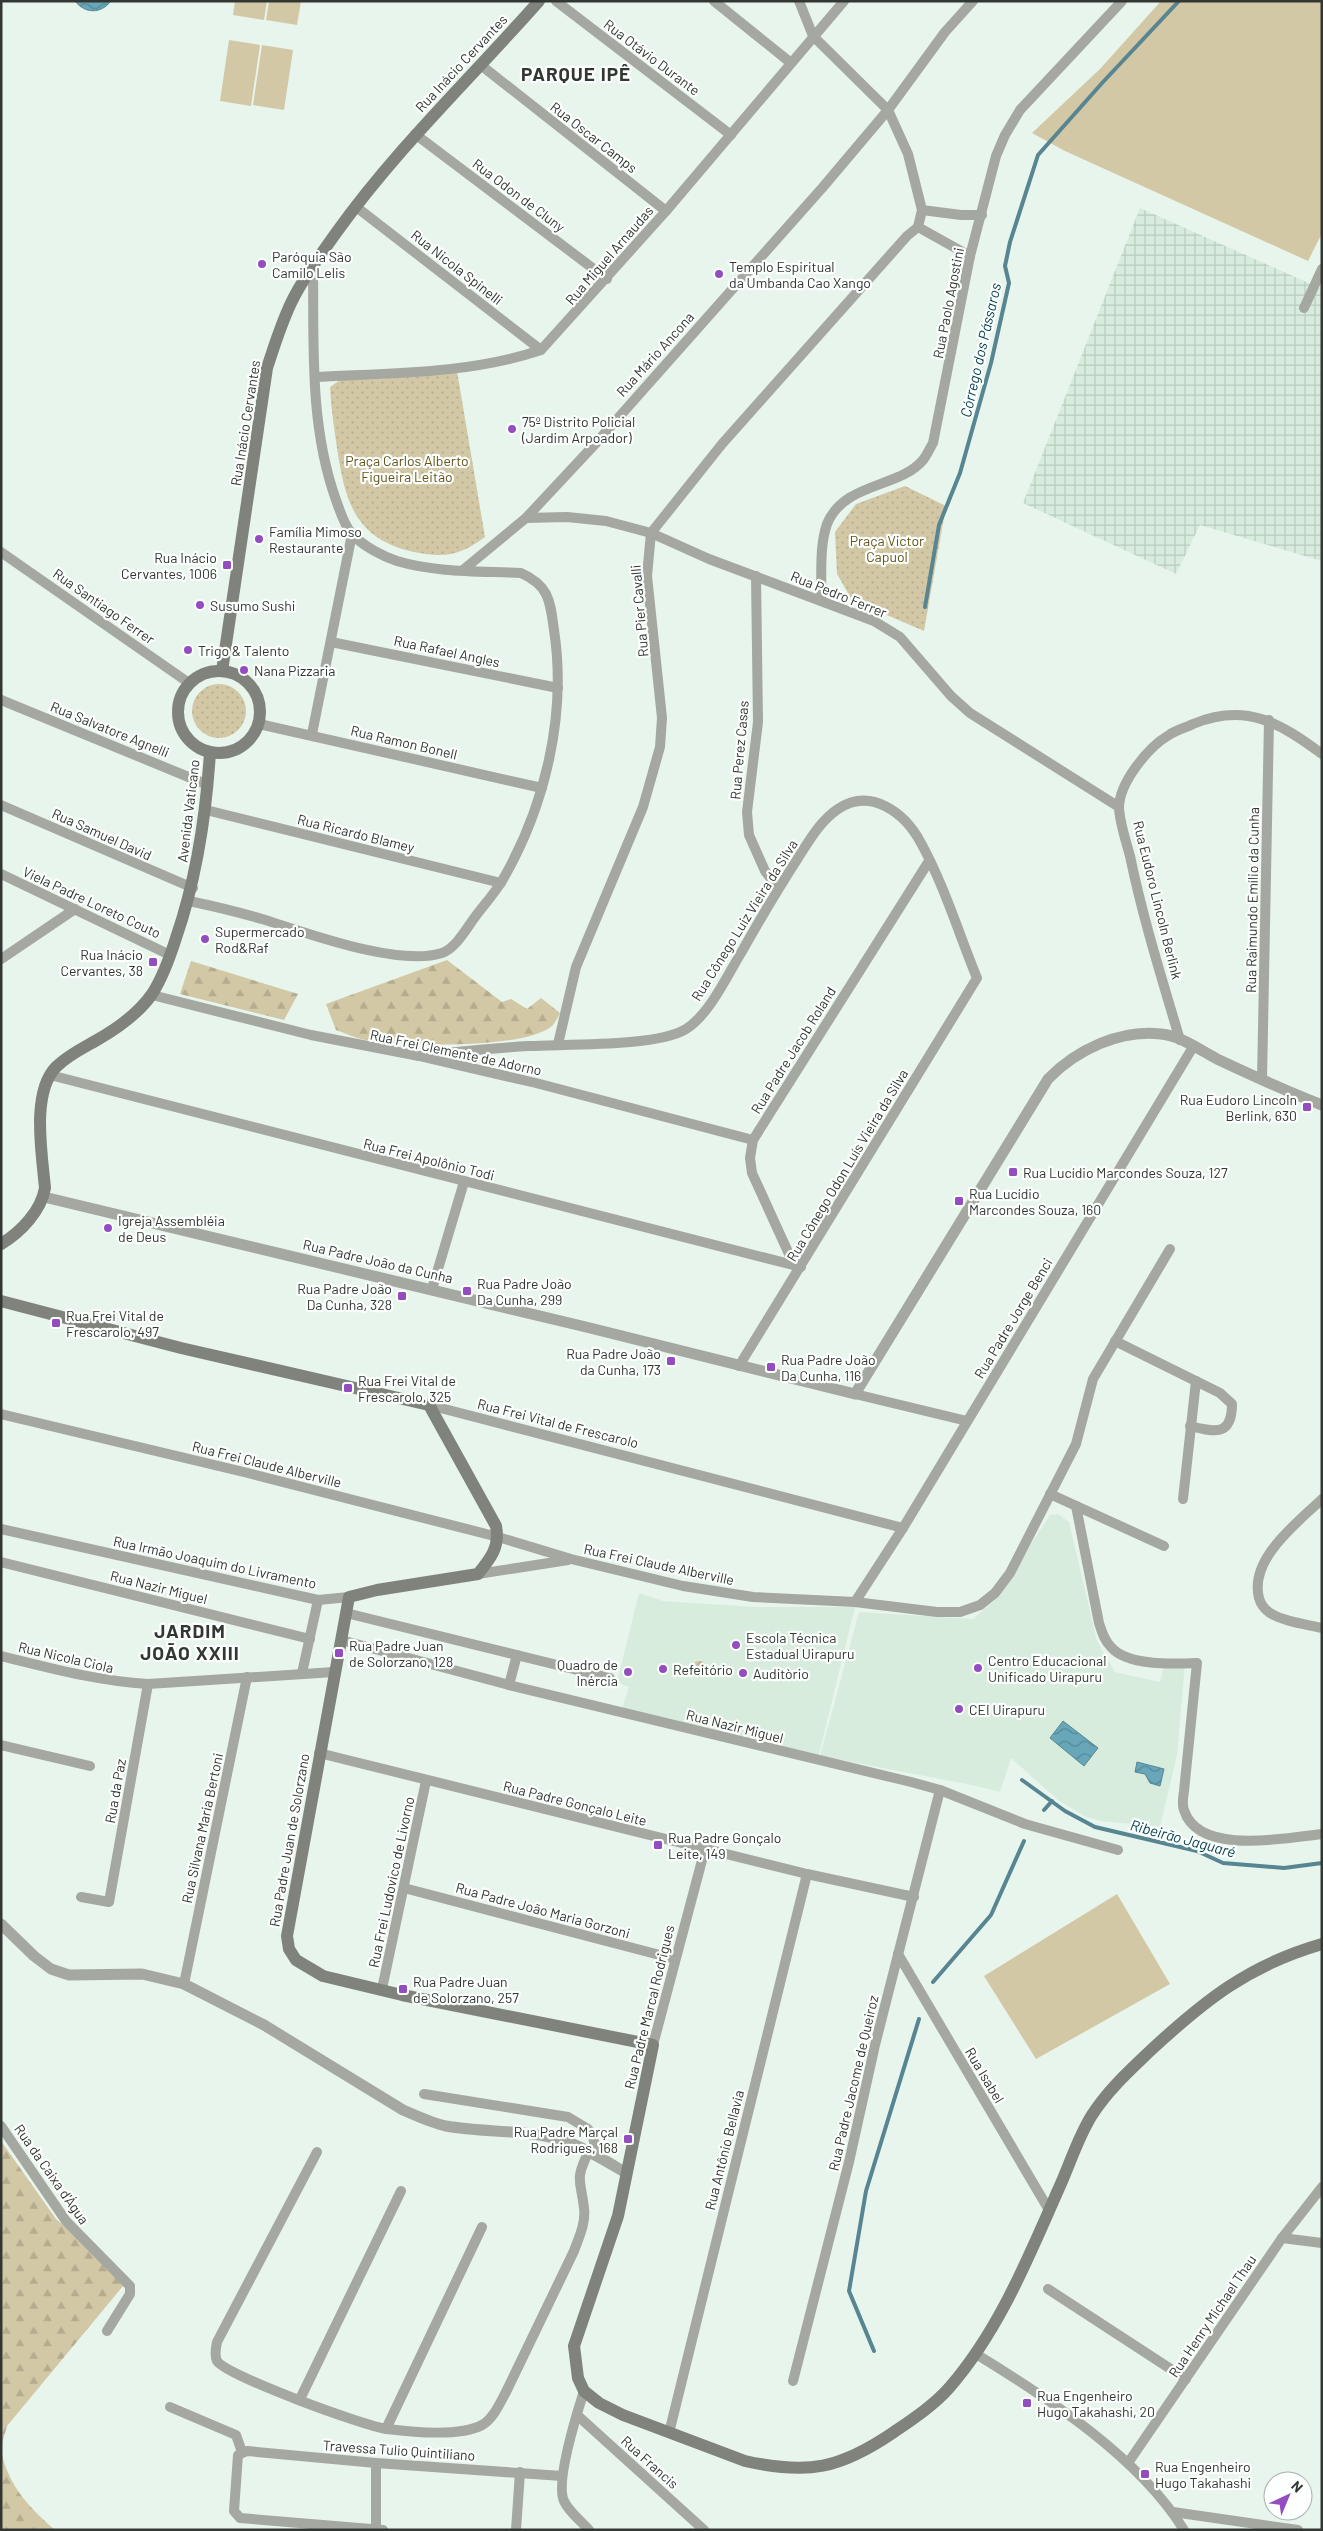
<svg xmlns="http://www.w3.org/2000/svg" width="1323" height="2531" font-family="Barlow,sans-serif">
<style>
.built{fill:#d8ecde}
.industrial{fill:url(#industrial-grid)}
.grass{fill:#d2c8a6}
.forest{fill:url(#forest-firs)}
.park{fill:url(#park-dots)}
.garden{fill:url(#garden-furrows)}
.water{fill:url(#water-waves);stroke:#578591}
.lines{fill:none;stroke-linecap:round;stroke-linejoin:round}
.stream{stroke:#578591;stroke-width:4}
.minor{stroke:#a5a7a1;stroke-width:10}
.tertiary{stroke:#a5a7a1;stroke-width:11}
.secondary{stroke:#80837b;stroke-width:12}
.poi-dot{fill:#934dc0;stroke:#fcfffd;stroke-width:2}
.labels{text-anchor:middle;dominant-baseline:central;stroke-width:4.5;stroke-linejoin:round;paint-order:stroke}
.street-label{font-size:14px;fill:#323733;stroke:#fcfffd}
.poi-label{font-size:14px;fill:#323733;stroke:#fcfffd;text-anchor:start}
.park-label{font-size:14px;fill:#645417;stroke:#fcfffd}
.water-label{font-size:15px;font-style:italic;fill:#003e4b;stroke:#fcfffd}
.district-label{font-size:19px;font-weight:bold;letter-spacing:1px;fill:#323733;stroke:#fcfffd}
</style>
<defs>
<pattern id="industrial-grid" width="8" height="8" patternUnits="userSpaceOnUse" patternTransform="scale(1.25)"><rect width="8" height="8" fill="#d8ecde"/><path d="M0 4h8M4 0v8" fill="none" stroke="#bacbbf"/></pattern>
<pattern id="forest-firs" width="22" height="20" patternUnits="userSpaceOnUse" patternTransform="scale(1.25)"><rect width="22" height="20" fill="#d2c8a6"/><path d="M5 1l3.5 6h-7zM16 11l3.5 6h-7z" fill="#b5ac8f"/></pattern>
<pattern id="park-dots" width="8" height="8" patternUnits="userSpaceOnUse" patternTransform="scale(1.25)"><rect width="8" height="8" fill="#d2c8a6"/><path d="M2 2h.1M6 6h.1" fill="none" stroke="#b5ac8f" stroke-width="1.8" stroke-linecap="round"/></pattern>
<pattern id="garden-furrows" width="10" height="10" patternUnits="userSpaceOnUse" patternTransform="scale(1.25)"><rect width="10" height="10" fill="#d2c8a6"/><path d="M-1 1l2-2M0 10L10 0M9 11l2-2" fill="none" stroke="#b5ac8f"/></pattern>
<pattern id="water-waves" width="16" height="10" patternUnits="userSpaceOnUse" patternTransform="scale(1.25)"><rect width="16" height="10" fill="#67a7b9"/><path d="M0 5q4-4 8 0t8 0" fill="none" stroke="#558997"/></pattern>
</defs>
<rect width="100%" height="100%" fill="#e7f5ec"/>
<!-- built -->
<g class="built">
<polygon points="1058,1514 1069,1522 1097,1641 1115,1672 1160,1682 1165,1661 1185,1663 1177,1755 1160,1827 1101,1821 1086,1817 1058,1800 1011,1758 1000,1792 972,1785 820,1756 859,1612 973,1619 994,1601 1050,1515"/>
<polygon points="639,1593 663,1601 755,1607 855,1607 818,1758 622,1709 629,1687 617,1682"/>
</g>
<!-- industrial -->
<polygon class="industrial" points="1140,208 1322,289 1322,561 1200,525 1176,574 1023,503"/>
<!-- grass -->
<g class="grass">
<polygon points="235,1 267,1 264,20 233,15"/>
<polygon points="269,1 301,1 297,25 266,20"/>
<polygon points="1161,1 1322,1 1322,233 1308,261 1065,151 1032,133 1100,69"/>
<polygon points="229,40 260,45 251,106 220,101"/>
<polygon points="262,45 293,50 284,110 253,105"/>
<polygon points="1117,1894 1170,1984 1036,2059 984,1976"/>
</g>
<!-- forest -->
<g class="forest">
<path d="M 447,960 L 502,1002 L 511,999 L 527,1009 L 541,998 L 560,1013 C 558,1017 555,1023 552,1026 C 523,1050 402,1046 365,1040 C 355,1038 345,1033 336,1030 L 326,1004 Z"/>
<polygon points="191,961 298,994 284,1020 180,994"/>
<polygon points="1,2141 56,2219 128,2280 7,2426 1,2447"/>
<path d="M 1,2452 C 11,2489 27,2505 55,2530 L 1,2530 Z"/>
</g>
<!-- park -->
<g class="park">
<path d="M 457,371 L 485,537 C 459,556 445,558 414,552 C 354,539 345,500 337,448 C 334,427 331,408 330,387 L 340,380 L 380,379 Z"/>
<polygon points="905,486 946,506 924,631 852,600 837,574 835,532 856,504"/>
<circle cx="219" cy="711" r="27"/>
</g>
<!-- garden -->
<circle class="garden" cx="699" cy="1669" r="8"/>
<!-- water -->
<g class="water">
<path d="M 75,1 L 111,1 C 101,14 85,14 75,1 Z"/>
<polygon points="1063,1721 1098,1748 1084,1766 1050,1738"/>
<polygon points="1137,1762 1164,1769 1160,1786 1150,1783 1145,1774 1135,1772"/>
</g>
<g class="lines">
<!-- stream -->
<g class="stream">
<polyline points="925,607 939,525 960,473 991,363 1009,283 1005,266 1010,242 1038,155 1103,82 1179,1"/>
<polyline points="1022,1780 1065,1811 1095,1827 1197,1851 1223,1863 1284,1868 1322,1863"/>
<polyline points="1044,1810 1052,1801"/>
<polyline points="933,1982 991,1915 1024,1841"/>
<polyline points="874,2351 849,2291 866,2191 919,2019"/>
</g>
<!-- minor -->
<g class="minor">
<polyline points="556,1 731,135"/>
<polyline points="714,1 791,63"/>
<polyline points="799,1 813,36 888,110 908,154 922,210 918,227"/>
<polyline points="482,66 666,211"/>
<polyline points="415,134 607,279"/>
<polyline points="355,206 541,350"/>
<polyline points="922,210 961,215 982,215"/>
<polyline points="918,227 970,256"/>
<polyline points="1304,308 1322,269"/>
<path d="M 315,377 C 390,373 470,374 541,350 L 666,211 L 844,1"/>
<polyline points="526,518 567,517 606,521 651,533 709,559 874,621 900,637 951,696 970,713 1119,807"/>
<polyline points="1,552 189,683"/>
<polyline points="463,570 526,518 596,443 823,187 888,110 945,32 973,1"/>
<polyline points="756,576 758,722 747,812 749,835 765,871 778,888"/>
<path d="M 821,600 C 822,576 819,547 827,524 C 844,482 900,488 923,460 C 927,455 930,448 933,443 L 970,256 L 996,156 L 1005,135 L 1020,110 L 1122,1"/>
<polyline points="331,642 558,688"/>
<polyline points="1,700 208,785"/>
<polyline points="259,724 542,788"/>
<polyline points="312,734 352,534"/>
<polyline points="1,805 193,888"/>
<polyline points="206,810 501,883"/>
<polyline points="1,874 170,955"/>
<path d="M 189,901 C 213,906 238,912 262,919 C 307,933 398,967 442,953 C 456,948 466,929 475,917 C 484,905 494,894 502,881 C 545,807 567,715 554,630 C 550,602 550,586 521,573 C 481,571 437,573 397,561 C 382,556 363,546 352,534 C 344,525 340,511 336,500 C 309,425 314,343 313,264"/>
<polyline points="1,959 75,909"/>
<polyline points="152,995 311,1035 419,1056 536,1083 753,1140"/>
<path d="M 1180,1040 C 1162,979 1143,919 1130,856 C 1126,841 1120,824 1119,808 C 1119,783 1148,747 1169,735 C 1176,730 1185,728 1193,724 C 1246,702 1280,723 1322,754"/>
<polyline points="558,1044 576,967 643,807 660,747 662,718 647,576 651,533 722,444 907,236 918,227"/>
<path d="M 419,1056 C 456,1052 492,1048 529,1046 C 566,1044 657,1047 686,1029 C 709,1015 727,976 741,953 C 759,921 778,889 798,858 C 809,841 820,821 838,809 C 871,787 905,813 921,843 C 944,885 959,934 977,978 L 739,1366"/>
<polyline points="50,1075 801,1267"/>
<polyline points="1262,1080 1269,720"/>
<polyline points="794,1265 752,1173 750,1158 753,1140 929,861"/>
<polyline points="432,1289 464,1182"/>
<path d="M 1115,1341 L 1220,1393 L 1232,1404 C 1232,1437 1214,1432 1190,1426"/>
<polyline points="855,1394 967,1421"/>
<polyline points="429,1405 903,1528"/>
<polyline points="1,1414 248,1473 498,1537 571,1559 683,1586 753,1597 855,1602 937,1612 960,1612 980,1605 995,1593 1010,1573 1076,1444 1093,1379 1170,1249"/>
<polyline points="1050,1494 1164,1546"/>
<polyline points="1183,1499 1196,1381"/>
<path d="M 1322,1499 C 1297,1523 1249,1559 1259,1598 C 1261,1605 1264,1609 1270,1613 C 1285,1622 1305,1624 1322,1628"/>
<path d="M 1076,1506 L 1099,1623 C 1102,1632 1104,1640 1111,1647 C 1127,1666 1173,1664 1197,1663 L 1184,1791 C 1183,1797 1182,1805 1184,1810 C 1198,1856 1286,1838 1322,1834"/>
<polyline points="1,1529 318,1600 349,1597"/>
<polyline points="1,1562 310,1639"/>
<polyline points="478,1574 568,1560"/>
<polyline points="855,1602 903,1528 1193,1047"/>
<polyline points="346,1613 610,1678"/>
<polyline points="341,1640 509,1685 911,1782 940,1790 1025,1824 1118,1850"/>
<path d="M 1,1656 C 50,1668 97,1681 148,1684 L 334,1672"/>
<polyline points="302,1673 318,1600"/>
<polyline points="509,1685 517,1655"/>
<polyline points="1,1745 90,1766"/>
<polyline points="319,1753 807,1874 914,1897"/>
<polyline points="404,1888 675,1959"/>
<polyline points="81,1897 109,1902 148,1684"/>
<polyline points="898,1954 1049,2210"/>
<polyline points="184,1984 247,1677"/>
<polyline points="382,1989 426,1781"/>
<polyline points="653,2045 705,1849"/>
<polyline points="424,2094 568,2117 588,2129 593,2137 597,2155"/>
<polyline points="1,2126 66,2221 130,2286 130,2294 107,2331"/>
<path d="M 317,2152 L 217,2342 C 216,2348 214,2355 217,2361 C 227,2376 364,2426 387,2429 C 411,2432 460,2437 482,2425 C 493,2419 500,2403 506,2392 L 574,2251 C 579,2237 586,2223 584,2208 C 581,2180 574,2181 589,2151"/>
<polyline points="1282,2238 1322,2243"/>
<polyline points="1048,2289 1186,2379"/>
<path d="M 976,2354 C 1048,2398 1139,2457 1184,2530"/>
<polyline points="793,2381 849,2162 875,2045 940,1790"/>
<path d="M 584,2391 C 577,2413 555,2482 564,2501 C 569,2512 581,2521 589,2530"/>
<polyline points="300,2399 401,2191"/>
<polyline points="170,2407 236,2435 242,2452"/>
<polyline points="577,2415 704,2530"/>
<polyline points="386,2429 482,2227"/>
<polyline points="669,2433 807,1874"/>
<polyline points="376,2463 376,2529"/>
<polyline points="1128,2463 1282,2238 1322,2187"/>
<polyline points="1173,2512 1298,2530"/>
<polyline points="383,2530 240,2518 234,2511 238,2455 247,2451 376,2463 562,2476"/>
<polyline points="516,2530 520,2472"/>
</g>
<!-- tertiary -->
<g class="tertiary">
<path d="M 44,1197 L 586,1327 L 855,1394 L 1048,1079 C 1076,1050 1120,1029 1161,1034 C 1181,1036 1200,1050 1217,1059 C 1251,1075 1286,1091 1322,1105"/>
<path d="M 1,1924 L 34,1956 L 51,1969 L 69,1975 L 142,1974 L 184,1984 L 264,2025 L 403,2110 C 417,2116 432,2123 446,2126 C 485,2133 527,2129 565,2141 C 587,2149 606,2161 626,2173"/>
</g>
<!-- secondary -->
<g class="secondary">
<circle cx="219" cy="712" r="41"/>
<path d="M 222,671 L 267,368 C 275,344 282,320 294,297 C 306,274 321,254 336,233 C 396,149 471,78 539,1"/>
<path d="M 1,1244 C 21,1232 41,1211 45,1188 C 42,1154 31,1093 56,1067 C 68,1055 83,1048 97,1040 C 118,1028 139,1013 152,994 C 163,977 170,957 176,938 C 197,877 206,817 210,752"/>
<path d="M 1,1301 L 181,1348 L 429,1405 L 496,1526 C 500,1547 491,1558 478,1574 L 377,1590 L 349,1597 L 287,1936 L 289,1949 L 296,1960 L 323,1976 L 402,1995 L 653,2045 L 618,2216 L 574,2346 L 578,2378 L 584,2391 L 599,2403 L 623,2415 L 745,2461 C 808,2475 840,2469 894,2432 C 913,2419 934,2405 949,2388 C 999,2331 1029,2256 1059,2188 C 1070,2164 1078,2137 1092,2115 C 1108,2090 1129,2071 1150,2051 C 1205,2000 1249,1965 1322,1944"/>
</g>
</g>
<!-- markers -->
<g class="poi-dot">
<circle cx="262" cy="264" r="5"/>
<circle cx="719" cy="274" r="5"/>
<circle cx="512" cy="429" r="5"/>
<circle cx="259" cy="539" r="5"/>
<rect x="222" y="560" width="10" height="10" rx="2.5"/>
<circle cx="200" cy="605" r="5"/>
<circle cx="188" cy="650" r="5"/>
<circle cx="244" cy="670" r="5"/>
<circle cx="205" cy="939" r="5"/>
<rect x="148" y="957" width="10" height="10" rx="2.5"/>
<rect x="1302" y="1102" width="10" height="10" rx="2.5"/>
<rect x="1008" y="1167" width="10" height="10" rx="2.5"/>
<rect x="954" y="1196" width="10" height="10" rx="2.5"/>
<circle cx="108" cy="1228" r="5"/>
<rect x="462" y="1286" width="10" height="10" rx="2.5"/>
<rect x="397" y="1291" width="10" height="10" rx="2.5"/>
<rect x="51" y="1318" width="10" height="10" rx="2.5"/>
<rect x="666" y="1356" width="10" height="10" rx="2.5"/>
<rect x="766" y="1362" width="10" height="10" rx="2.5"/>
<rect x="343" y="1383" width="10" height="10" rx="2.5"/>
<circle cx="736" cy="1645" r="5"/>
<rect x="334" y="1648" width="10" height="10" rx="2.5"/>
<circle cx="978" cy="1668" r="5"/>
<circle cx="663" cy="1669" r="5"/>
<circle cx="628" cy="1672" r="5"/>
<circle cx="743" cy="1673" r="5"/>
<circle cx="959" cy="1709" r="5"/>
<rect x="653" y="1840" width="10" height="10" rx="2.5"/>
<rect x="398" y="1984" width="10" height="10" rx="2.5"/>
<rect x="623" y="2134" width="10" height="10" rx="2.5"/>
<rect x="1022" y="2398" width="10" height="10" rx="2.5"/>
<rect x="1140" y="2469" width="10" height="10" rx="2.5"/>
</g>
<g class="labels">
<!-- street labels -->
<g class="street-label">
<text transform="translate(652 57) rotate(37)">Rua Otávio Durante</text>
<text transform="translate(461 63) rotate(-47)">Rua Inácio Cervantes</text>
<text transform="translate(594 137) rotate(38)">Rua Oscar Camps</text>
<text transform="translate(519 195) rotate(37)">Rua Odon de Cluny</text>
<text transform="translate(609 255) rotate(-49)">Rua Miguel Arnaudas</text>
<text transform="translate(457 267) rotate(38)">Rua Nicola Spinelli</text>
<text transform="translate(948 303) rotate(-79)">Rua Paolo Agostini</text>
<text transform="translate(655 354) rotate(-48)">Rua Mário Ancona</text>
<text transform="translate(245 423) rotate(-81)">Rua Inácio Cervantes</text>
<text transform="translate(839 594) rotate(22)">Rua Pedro Ferrer</text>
<text transform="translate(104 606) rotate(35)">Rua Santiago Ferrer</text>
<text transform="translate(639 611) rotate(-95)">Rua Pier Cavalli</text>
<text transform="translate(447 651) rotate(12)">Rua Rafael Angles</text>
<text transform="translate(110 729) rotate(22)">Rua Salvatore Agnelli</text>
<text transform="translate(404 742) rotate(13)">Rua Ramon Bonell</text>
<text transform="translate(739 750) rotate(-85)">Rua Perez Casas</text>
<text transform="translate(188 811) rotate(-83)">Avenida Vaticano</text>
<text transform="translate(356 833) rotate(14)">Rua Ricardo Blamey</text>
<text transform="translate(102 834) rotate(24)">Rua Samuel David</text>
<text transform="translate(1158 900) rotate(76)">Rua Eudoro Lincoln Berlink</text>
<text transform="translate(1252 900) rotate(-89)">Rua Raimundo Emílio da Cunha</text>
<text transform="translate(92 902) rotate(25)">Viela Padre Loreto Couto</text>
<text transform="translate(744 920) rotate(-58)">Rua Cônego Luiz Vieira da Silva</text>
<text transform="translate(793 1050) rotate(-58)">Rua Padre Jacob Roland</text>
<text transform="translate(456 1052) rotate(12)">Rua Frei Clemente de Adorno</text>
<text transform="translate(429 1159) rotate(14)">Rua Frei Apolônio Todi</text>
<text transform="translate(847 1165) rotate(-59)">Rua Cônego Odon Luís Vieira da Silva</text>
<text transform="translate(378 1261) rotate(13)">Rua Padre João da Cunha</text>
<text transform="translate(1013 1318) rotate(-59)">Rua Padre Jorge Benci</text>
<text transform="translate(558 1423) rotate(14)">Rua Frei Vital de Frescarolo</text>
<text transform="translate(267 1464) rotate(14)">Rua Frei Claude Alberville</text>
<text transform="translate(215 1562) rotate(12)">Rua Irmão Joaquim do Livramento</text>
<text transform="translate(659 1564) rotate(12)">Rua Frei Claude Alberville</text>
<text transform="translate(159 1587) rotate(14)">Rua Nazir Miguel</text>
<text transform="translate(66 1657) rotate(13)">Rua Nicola Ciola</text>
<text transform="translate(735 1726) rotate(14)">Rua Nazir Miguel</text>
<text transform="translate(115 1791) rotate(-80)">Rua da Paz</text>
<text transform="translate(575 1803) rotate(14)">Rua Padre Gonçalo Leite</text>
<text transform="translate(202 1828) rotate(-78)">Rua Silvana Maria Bertoni</text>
<text transform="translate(289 1840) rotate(-80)">Rua Padre Juan de Solorzano</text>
<text transform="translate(391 1882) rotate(-78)">Rua Frei Ludovico de Livorno</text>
<text transform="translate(543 1910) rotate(15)">Rua Padre João Maria Gorzoni</text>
<text transform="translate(649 2007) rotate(-76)">Rua Padre Marcal Rodrigues</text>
<text transform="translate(985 2075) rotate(59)">Rua Isabel</text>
<text transform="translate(853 2083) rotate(-77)">Rua Padre Jacome de Queiroz</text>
<text transform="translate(724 2150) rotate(-76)">Rua Antônio Bellavia</text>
<text transform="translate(52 2174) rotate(55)">Rua da Caixa d'Água</text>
<text transform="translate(1212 2316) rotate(-56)">Rua Henry Michael Thau</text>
<text transform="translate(399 2450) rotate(4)">Travessa Tulio Quintiliano</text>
<text transform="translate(650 2462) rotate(42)">Rua Francis</text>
</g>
<!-- poi labels -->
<g class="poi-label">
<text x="272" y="256">Paróquia São<tspan x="272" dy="16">Camilo Lelis</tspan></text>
<text x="729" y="266">Templo Espiritual<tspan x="729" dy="16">da Umbanda Cao Xango</tspan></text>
<text x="522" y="421">75º Distrito Policial<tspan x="522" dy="16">(Jardim Arpoador)</tspan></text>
<text x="269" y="531">Família Mimoso<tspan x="269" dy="16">Restaurante</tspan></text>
<text x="217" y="557" text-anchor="end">Rua Inácio<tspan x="217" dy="16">Cervantes, 1006</tspan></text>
<text x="210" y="605">Susumo Sushi</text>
<text x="198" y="650">Trigo &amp; Talento</text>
<text x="254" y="670">Nana Pizzaria</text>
<text x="215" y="931">Supermercado<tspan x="215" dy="16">Rod&amp;Raf</tspan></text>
<text x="143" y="954" text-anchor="end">Rua Inácio<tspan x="143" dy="16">Cervantes, 38</tspan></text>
<text x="1297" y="1099" text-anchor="end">Rua Eudoro Lincoln<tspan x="1297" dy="16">Berlink, 630</tspan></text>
<text x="1023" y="1172">Rua Lucídio Marcondes Souza, 127</text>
<text x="969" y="1193">Rua Lucídio<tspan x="969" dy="16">Marcondes Souza, 160</tspan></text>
<text x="118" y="1220">Igreja Assembléia<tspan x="118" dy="16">de Deus</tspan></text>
<text x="477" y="1283">Rua Padre João<tspan x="477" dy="16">Da Cunha, 299</tspan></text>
<text x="392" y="1288" text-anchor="end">Rua Padre João<tspan x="392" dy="16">Da Cunha, 328</tspan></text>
<text x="66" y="1315">Rua Frei Vital de<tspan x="66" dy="16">Frescarolo, 497</tspan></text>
<text x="661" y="1353" text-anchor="end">Rua Padre João<tspan x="661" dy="16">da Cunha, 173</tspan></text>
<text x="781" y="1359">Rua Padre João<tspan x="781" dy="16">Da Cunha, 116</tspan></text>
<text x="358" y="1380">Rua Frei Vital de<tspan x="358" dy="16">Frescarolo, 325</tspan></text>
<text x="746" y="1637">Escola Técnica<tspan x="746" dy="16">Estadual Uirapuru</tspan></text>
<text x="349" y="1645">Rua Padre Juan<tspan x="349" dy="16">de Solorzano, 128</tspan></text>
<text x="988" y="1660">Centro Educacional<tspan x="988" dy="16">Unificado Uirapuru</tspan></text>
<text x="618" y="1664" text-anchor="end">Quadro de<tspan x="618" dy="16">Inércia</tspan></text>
<text x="673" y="1669">Refeitório</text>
<text x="753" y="1673">Auditòrio</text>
<text x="969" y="1709">CEI Uirapuru</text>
<text x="668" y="1837">Rua Padre Gonçalo<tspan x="668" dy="16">Leite, 149</tspan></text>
<text x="413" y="1981">Rua Padre Juan<tspan x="413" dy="16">de Solorzano, 257</tspan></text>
<text x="618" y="2131" text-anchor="end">Rua Padre Marçal<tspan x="618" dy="16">Rodrigues, 168</tspan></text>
<text x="1037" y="2395">Rua Engenheiro<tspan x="1037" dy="16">Hugo Takahashi, 20</tspan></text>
<text x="1155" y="2466">Rua Engenheiro<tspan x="1155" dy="16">Hugo Takahashi</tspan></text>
</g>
<!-- park labels -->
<g class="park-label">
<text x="407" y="460">Praça Carlos Alberto<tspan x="407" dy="16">Figueira Leitão</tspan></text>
<text x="887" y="540">Praça Victor<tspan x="887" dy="16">Capuol</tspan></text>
</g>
<!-- water labels -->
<g class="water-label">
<text transform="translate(980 350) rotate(-77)">Córrego dos Pássaros</text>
<text transform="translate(1183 1838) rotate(15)">Ribeirão Jaguaré</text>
</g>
<!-- district labels -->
<g class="district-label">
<text x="576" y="73">PARQUE IPÊ</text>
<text x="190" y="1630">JARDIM<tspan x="190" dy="22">JOÃO XXIII</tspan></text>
</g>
</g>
<!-- border -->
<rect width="1323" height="2531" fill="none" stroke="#323733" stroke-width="5"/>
<!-- north arrow -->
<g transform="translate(1288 2496) rotate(44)"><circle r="24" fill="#fcfffd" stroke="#abafac"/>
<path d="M0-4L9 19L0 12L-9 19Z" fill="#934dc0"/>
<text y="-8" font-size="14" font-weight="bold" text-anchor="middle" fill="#323733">N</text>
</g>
</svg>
